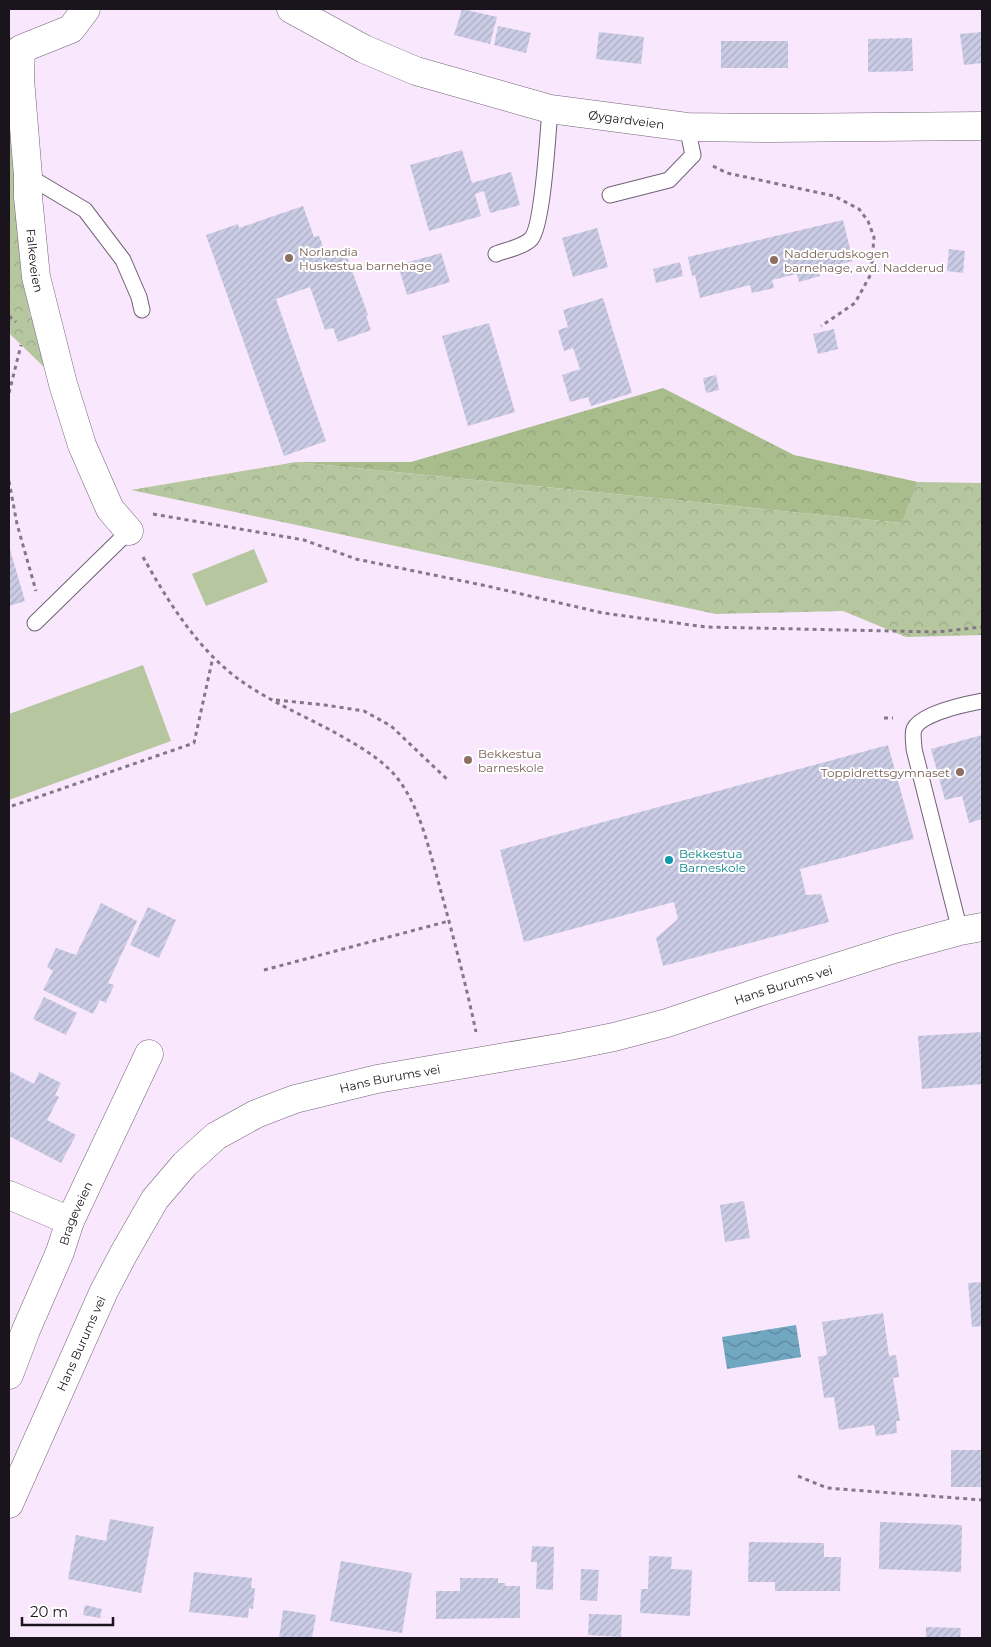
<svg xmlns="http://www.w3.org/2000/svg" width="991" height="1647" font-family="Montserrat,sans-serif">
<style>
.forest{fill:url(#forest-crowns)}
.park{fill:url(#park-crowns)}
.garden{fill:#b6c79f}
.water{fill:url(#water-waves)}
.building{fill:url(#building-hatch)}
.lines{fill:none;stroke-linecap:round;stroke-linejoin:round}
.service-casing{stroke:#716275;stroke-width:17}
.minor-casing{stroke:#716275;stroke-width:29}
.tertiary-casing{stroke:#716275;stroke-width:29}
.path{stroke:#847887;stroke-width:3;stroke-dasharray:4 4;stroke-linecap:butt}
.service{stroke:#fff;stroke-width:15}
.minor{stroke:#fff;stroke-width:28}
.tertiary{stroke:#fff;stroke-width:28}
.education-dot{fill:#8d6e63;stroke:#fff;stroke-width:2}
.culture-dot{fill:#0f9aa8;stroke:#fff;stroke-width:2}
.labels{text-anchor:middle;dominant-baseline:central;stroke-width:4;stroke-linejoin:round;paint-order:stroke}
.street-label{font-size:12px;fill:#1a141c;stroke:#fff}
.education-label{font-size:12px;fill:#785e54;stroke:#fff;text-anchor:start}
.culture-label{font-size:12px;fill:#0d838f;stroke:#fff;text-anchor:start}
</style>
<defs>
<pattern id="forest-crowns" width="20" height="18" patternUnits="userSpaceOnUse" patternTransform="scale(1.25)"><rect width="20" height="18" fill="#a8bc8c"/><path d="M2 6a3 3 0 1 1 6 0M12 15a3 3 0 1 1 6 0" fill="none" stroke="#90a178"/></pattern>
<pattern id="park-crowns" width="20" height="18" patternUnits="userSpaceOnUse" patternTransform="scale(1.25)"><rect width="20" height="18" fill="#b6c79f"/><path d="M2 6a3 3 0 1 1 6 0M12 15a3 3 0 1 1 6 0" fill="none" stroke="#9caa88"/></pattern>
<pattern id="water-waves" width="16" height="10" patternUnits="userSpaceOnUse" patternTransform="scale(1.25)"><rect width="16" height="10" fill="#71a7c1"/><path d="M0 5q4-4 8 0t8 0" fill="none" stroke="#5c879c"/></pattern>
<pattern id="building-hatch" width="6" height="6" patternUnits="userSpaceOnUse" patternTransform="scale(1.25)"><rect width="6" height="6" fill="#cacbe5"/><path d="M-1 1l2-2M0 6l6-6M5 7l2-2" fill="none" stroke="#adadc4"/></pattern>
</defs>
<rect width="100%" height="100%" fill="#f9e7fd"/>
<!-- forest -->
<polygon class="forest" points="663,388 794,455 918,482 902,523 296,462 411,462"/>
<!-- park -->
<g class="park">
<polygon points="9,74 30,315 39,335 47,370 9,333"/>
<polygon points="296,462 902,523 918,482 982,483 982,635 906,637 843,611 716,614 131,490"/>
</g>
<!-- garden -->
<g class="garden">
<polygon points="254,549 268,582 206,606 192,574"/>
<polygon points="143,665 171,741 9,800 9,714"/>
</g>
<!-- water -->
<polygon class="water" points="796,1325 801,1357 727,1369 722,1337"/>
<!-- building -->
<g class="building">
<polygon points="462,9 497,17 490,44 454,35"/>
<polygon points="498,26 531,33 526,53 494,45"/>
<polygon points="599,32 644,37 641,64 596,59"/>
<polygon points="982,32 982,63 964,65 960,34"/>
<polygon points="912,38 913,71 868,72 868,39"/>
<rect x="721" y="41" width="67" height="27"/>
<polygon points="462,150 472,183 511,172 520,205 490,213 484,191 475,194 481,216 429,231 410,165"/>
<polygon points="303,206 314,237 319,236 326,254 344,248 368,315 366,316 371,330 338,342 333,328 325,330 310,287 276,299 326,441 284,456 206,235 238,224 239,228"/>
<polygon points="843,220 853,261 818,269 820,276 799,282 797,274 772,280 774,288 752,293 750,285 700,298 695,275 692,276 688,257"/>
<polygon points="597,228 608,267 573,277 562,238"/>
<polygon points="949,249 965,251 963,273 947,271"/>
<polygon points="441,253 450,282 407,295 398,265"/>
<polygon points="680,262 683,276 656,283 653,269"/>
<polygon points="603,298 632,393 591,406 588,397 570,402 562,375 580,369 573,348 564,351 558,330 568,327 563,310"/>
<polygon points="489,323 515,412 468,426 442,336"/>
<polygon points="834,329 838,349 818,354 813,334"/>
<polygon points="716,375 719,390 706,393 703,378"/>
<polygon points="9,546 25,601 9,606"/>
<polygon points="982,735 982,819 969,823 962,796 945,800 931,749"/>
<polygon points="888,745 914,839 800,869 806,895 821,894 829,922 663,966 656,938 678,919 674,902 524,942 500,850"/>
<polygon points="101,903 137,921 108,983 114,985 106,1003 100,1000 93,1014 43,990 53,971 47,967 56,948 76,955"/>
<polygon points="148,907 176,920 159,958 130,945"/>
<polygon points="44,997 77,1013 66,1035 33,1019"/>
<polygon points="982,1032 982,1084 922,1089 918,1036"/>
<polygon points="9,1071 34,1084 39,1072 61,1083 55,1095 59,1097 47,1120 76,1135 61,1163 9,1136"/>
<polygon points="744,1201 750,1238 725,1242 720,1205"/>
<polygon points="982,1282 982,1326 972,1327 968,1283"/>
<polygon points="883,1313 889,1356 896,1355 899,1377 893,1378 900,1421 896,1421 897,1433 876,1436 874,1425 839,1430 834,1397 824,1398 818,1357 827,1355 822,1322"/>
<rect x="951" y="1450" width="31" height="37"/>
<polygon points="110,1519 154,1527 141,1593 68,1579 76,1535 106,1541"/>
<polygon points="880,1522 962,1525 961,1572 879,1569"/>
<polygon points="749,1542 824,1543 824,1557 841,1557 840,1591 775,1591 775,1582 748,1582"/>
<polygon points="532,1546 554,1547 553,1590 536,1589 537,1562 531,1562"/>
<polygon points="649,1556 672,1557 671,1569 692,1570 690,1616 640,1613 641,1589 648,1589"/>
<polygon points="341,1561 412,1573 402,1633 330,1621"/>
<polygon points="581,1569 599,1570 597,1601 580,1600"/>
<polygon points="194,1572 252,1578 251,1588 255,1588 253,1609 249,1608 248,1618 189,1612"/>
<polygon points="460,1578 498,1578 498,1583 505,1583 505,1586 520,1586 520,1618 436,1619 436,1591 460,1591"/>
<polygon points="85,1605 102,1609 100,1618 83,1615"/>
<polygon points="283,1610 316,1615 312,1638 279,1638"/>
<polygon points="589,1614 622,1615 621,1637 588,1635"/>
<polygon points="926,1627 961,1628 960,1638 926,1638"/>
</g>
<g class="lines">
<!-- service casing -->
<g class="service-casing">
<g id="service">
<polyline points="28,176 85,210 123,260 139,297 142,310"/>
<polyline points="610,195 669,180 693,155 687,127"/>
<path d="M 496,254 C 506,250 523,247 531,239 C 543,226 548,132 550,109"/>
<polyline points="35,623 129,531"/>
<path d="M 960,931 L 914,749 C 914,743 912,734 914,729 C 921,713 966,704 982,701"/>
</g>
</g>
<!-- minor casing -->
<g class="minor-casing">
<g id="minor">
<path id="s1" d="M 86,9 L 71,29 L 21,49 L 20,79 L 28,176 L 28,197 L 36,277 L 63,384 L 82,445 L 110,509 L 129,531"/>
<polyline points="9,1195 70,1221"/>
<path id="s2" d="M 9,1375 L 26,1330 L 60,1252 L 70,1221 L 149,1054"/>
<path id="s3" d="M 9,1504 L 104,1291 L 124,1253 L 155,1199 L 185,1164 L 216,1136 L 256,1114 L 295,1099 L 377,1079 L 564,1047 L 614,1037 L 667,1023 L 762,991 L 894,949 L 960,931 L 982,927"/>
</g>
</g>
<!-- tertiary casing -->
<g class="tertiary-casing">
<g id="tertiary">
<path id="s4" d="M 291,9 L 364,49 L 416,71 L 550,109 L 687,127 L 771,128 L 982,126"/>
</g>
</g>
<!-- path -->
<g class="path">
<polyline points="713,166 727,173 834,196 859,209 868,221 874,237 871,274 855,303 821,326"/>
<polyline points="9,316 16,322"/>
<polyline points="9,393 21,345"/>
<polyline points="9,481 17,524 36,591"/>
<polyline points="153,514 304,540 356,559 487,586 603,613 706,627 937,632 982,627"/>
<path d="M 143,557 C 169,603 199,652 244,683 C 272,702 304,716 334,732 C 355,744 376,755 393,773 C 418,801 427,842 437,877 C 451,928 465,980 476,1032"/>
<polyline points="276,700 325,705 364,711 391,726 449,781"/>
<polyline points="884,718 893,718"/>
<polyline points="12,806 194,743 213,657"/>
<polyline points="264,970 449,921"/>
<polyline points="798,1476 827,1488 982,1500"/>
</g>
<!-- service -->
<use href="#service" class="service"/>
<!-- minor -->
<use href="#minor" class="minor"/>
<!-- tertiary -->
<use href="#tertiary" class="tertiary"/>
</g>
<!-- markers -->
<g class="education-dot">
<circle cx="289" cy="258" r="5"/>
<circle cx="774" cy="260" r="5"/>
<circle cx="468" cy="760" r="5"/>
<circle cx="960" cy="772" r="5"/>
</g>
<circle class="culture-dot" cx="669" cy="860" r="5"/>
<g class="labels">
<!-- street labels -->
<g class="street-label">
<text stroke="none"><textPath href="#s4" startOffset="356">Øygardveien</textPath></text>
<text stroke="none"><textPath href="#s1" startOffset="291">Falkeveien</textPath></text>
<text stroke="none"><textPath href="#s3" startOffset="1016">Hans Burums vei</textPath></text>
<text stroke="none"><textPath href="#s3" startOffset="611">Hans Burums vei</textPath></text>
<text stroke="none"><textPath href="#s2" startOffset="175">Brageveien</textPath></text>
<text stroke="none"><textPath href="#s3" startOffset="176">Hans Burums vei</textPath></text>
</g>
<!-- education labels -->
<g class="education-label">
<text x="299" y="251">Norlandia<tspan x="299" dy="14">Huskestua barnehage</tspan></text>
<text x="784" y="253">Nadderudskogen<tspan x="784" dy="14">barnehage, avd. Nadderud</tspan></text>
<text x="478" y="753">Bekkestua<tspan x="478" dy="14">barneskole</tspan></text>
<text x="950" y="772" text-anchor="end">Toppidrettsgymnaset</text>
</g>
<!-- culture labels -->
<g class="culture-label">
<text x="679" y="853">Bekkestua<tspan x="679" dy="14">Barneskole</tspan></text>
</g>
</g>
<!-- border -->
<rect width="991" height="1647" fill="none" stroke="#1a141c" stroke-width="20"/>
<!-- scale -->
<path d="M22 1617v8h91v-8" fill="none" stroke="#1a141c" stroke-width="2.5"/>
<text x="30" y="1617" font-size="15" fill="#1a141c" stroke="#ffffff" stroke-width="4" paint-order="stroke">20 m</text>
</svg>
